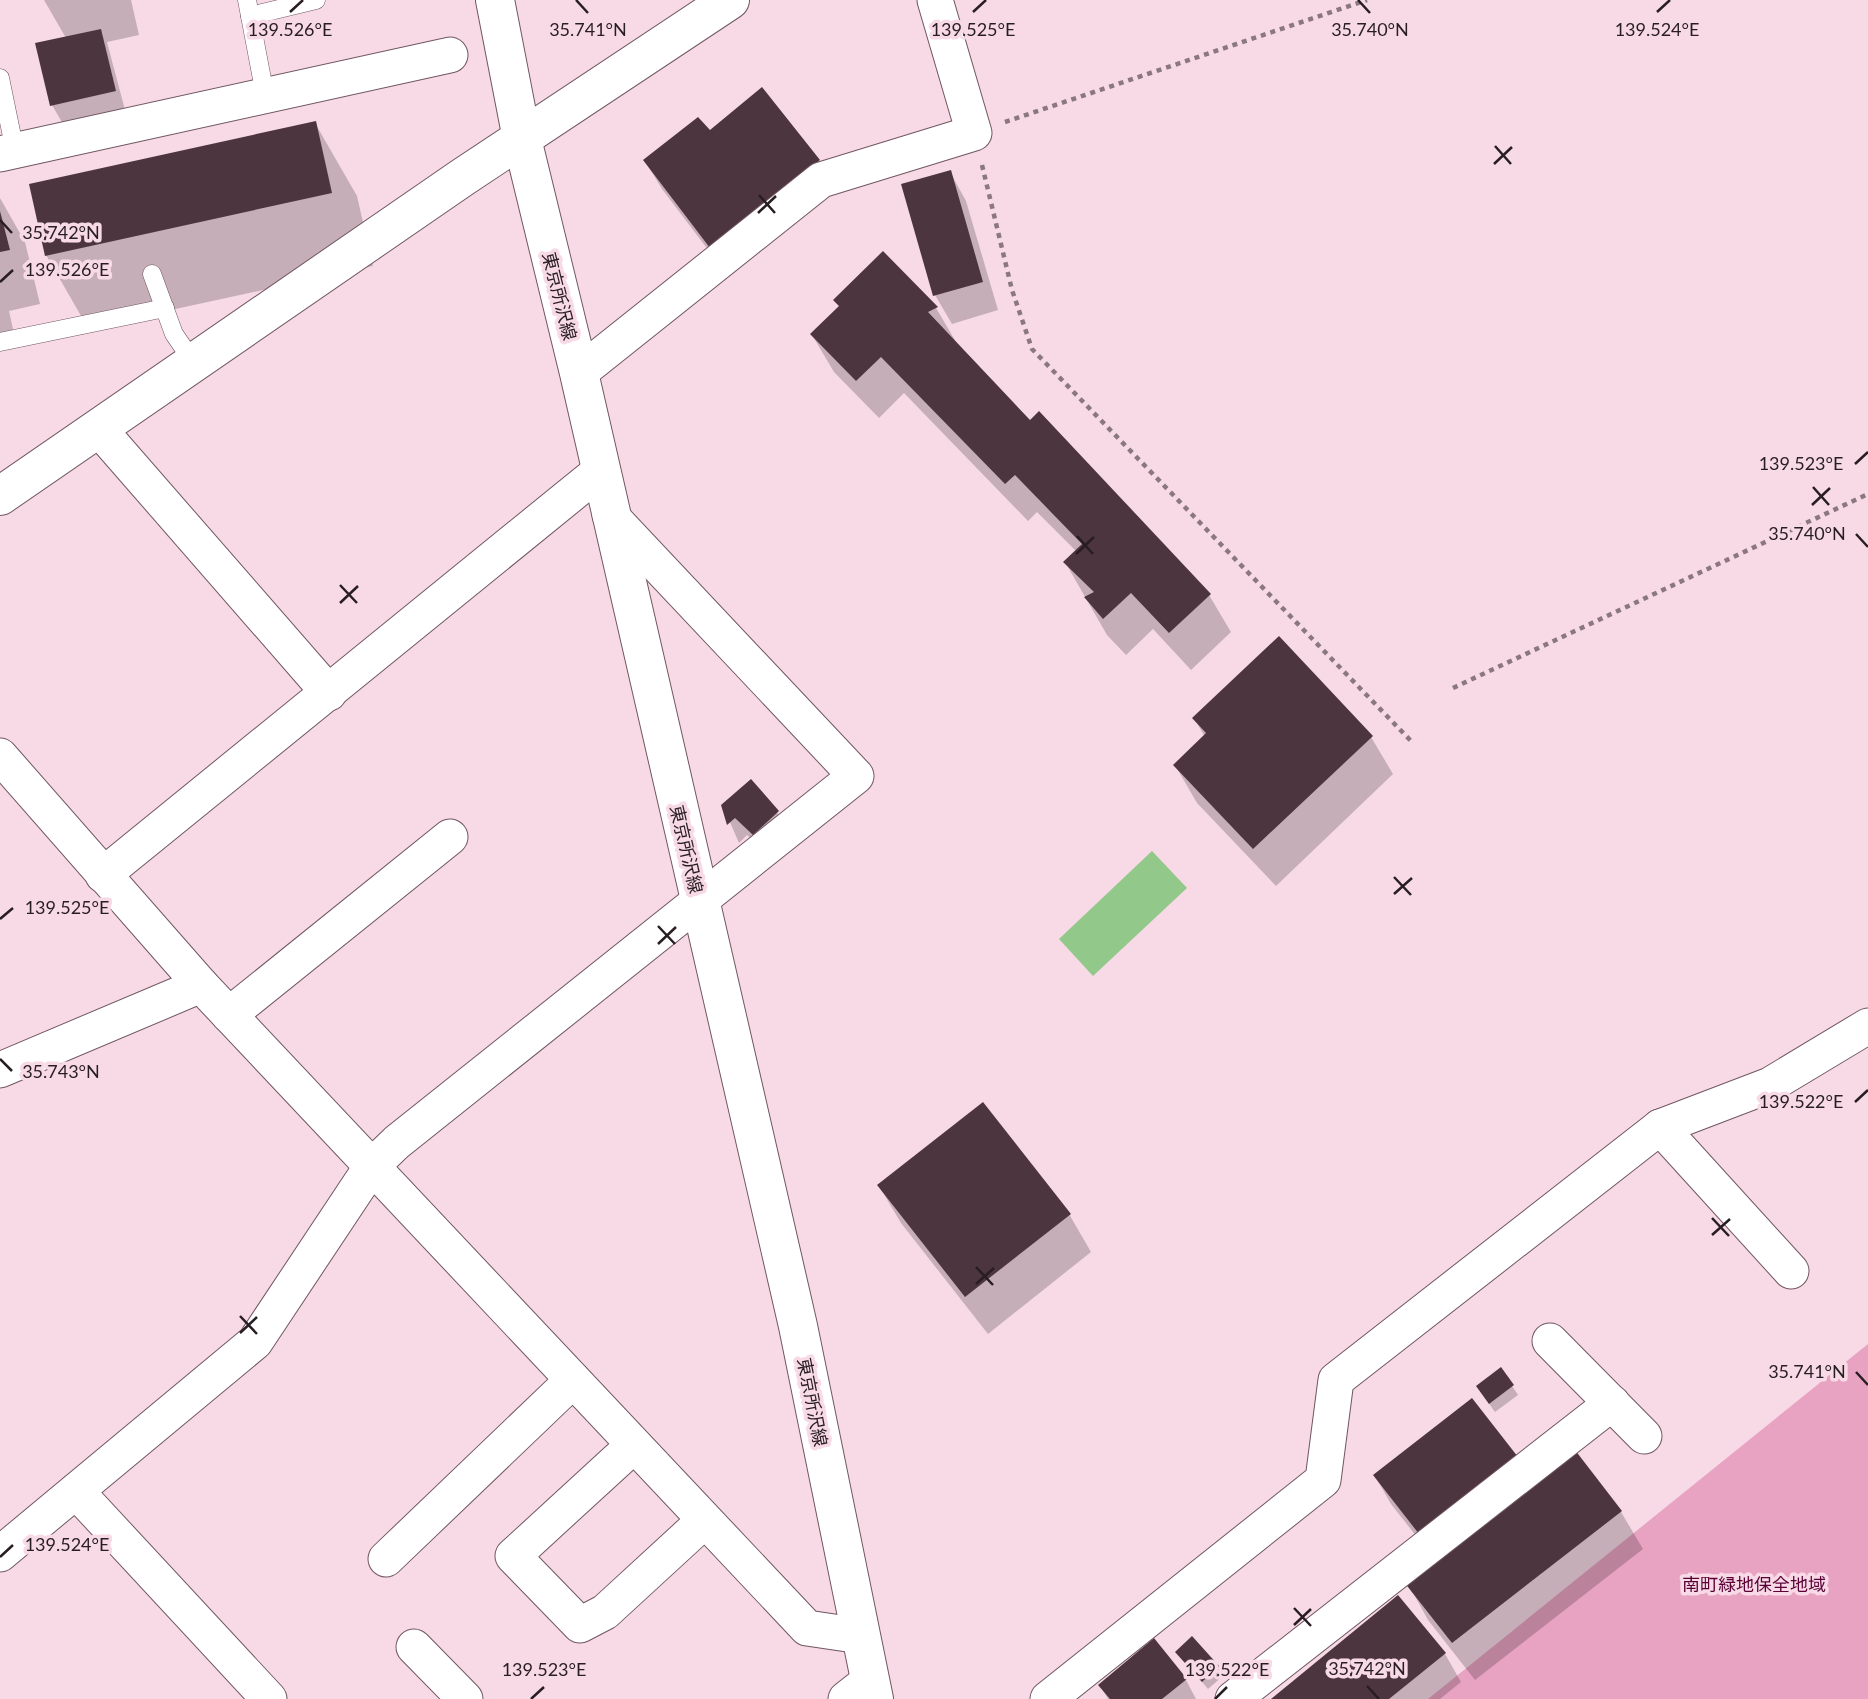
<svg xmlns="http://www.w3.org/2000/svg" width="1868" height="1699" font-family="Lato,'Noto Sans JP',sans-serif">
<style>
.green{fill:#e9a3c2}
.water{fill:#93c88b}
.shadow{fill:#0003}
.building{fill:#4c353f}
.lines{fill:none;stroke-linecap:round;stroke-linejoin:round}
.service-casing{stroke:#705761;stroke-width:19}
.minor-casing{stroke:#705761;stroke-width:37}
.primary-casing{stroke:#705761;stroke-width:40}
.path{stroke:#8b7780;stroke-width:4.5;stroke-dasharray:5 5;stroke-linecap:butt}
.service{stroke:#fff;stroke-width:18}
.minor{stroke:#fff;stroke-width:35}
.primary{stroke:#fff;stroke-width:38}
.ticks{fill:none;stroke:#281d22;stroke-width:2.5}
.labels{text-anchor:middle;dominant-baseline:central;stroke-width:7;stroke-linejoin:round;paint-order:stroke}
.street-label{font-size:18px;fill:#281d22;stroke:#f7dae6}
.park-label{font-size:18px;fill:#5b0037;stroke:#f7dae6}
.ticks-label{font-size:18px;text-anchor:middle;fill:#281d22;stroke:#f7dae6;stroke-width:7;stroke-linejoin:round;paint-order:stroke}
</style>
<rect width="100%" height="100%" fill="#f7dae6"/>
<!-- green -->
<polygon class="green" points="1868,1344 1868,1699 1428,1699"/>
<!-- water -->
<polygon class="water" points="1152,851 1187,888 1093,976 1059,939"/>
<!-- shadow -->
<g class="shadow">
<polygon points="44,0 131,0 139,35 107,42 125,110 63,124 52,105 66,38"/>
<polygon points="315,123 357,196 373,266 88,328 46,255"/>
<polygon points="710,132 818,161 835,190 728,276 662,189 645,161"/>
<polygon points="950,172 966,201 998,310 952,324 935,295"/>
<polygon points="0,198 25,242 40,304 9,311 16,343 0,347"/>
<polygon points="883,253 936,308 959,347 1030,422 1209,595 1231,632 1191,670 1153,629 1126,655 1107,635 1065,562 1076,551 1037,512 1028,521 904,393 879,418 834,372 812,335 840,308 836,300"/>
<polygon points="1194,718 1371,737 1393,774 1276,886 1197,803 1175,765 1205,737"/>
<polygon points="723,806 777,812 788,831 765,852 747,835 739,843"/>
<polygon points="879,1186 1069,1214 1091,1252 988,1334 901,1223"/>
<polygon points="1501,1369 1518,1395 1495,1412 1483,1395"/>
<polygon points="1517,1458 1621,1512 1643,1549 1475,1680 1428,1620 1407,1582 1435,1560 1391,1504 1375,1476"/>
<polygon points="1177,1652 1218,1667 1223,1676 1208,1689"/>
<polygon points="1445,1654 1461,1682 1440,1699 1274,1699"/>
<polygon points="1186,1680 1196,1699 1108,1699 1100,1685"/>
</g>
<!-- building -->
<g class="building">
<polygon points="101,29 116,91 50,106 35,43"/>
<polygon points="762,87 820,160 710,248 643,160 698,117 710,130"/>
<polygon points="316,121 332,193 45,256 29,184"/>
<polygon points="951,170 983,282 933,296 901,184"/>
<polygon points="0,211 10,250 0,252"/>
<polygon points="883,251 938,307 928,312 1030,420 1039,411 1211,594 1169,633 1131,593 1103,619 1084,597 1094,592 1063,562 1082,544 1015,475 1005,484 881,357 856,381 810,334 839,306 833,300"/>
<polygon points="1279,636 1373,736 1253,849 1173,765 1206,733 1192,718"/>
<polygon points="751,779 779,811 753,835 735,818 727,825 721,805"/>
<polygon points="983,1102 1071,1214 965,1297 877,1185"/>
<polygon points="1501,1367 1514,1385 1489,1404 1476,1386"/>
<polygon points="1472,1398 1518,1457 1419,1534 1373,1475"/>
<polygon points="1575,1450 1622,1511 1452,1643 1404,1582"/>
<polygon points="1398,1595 1446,1653 1389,1699 1271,1699"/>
<polygon points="1192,1636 1219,1666 1202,1682 1175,1652"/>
<polygon points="1154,1638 1187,1679 1162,1699 1110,1699 1098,1685"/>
</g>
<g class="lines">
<!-- service casing -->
<g class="service-casing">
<g id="service">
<polyline points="247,0 265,95"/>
<polyline points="250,16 316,0"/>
<polyline points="0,78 15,151"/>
<polyline points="152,274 174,334 194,363"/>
<polyline points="0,342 165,308"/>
</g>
</g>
<!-- minor casing -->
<g class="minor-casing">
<g id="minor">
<polyline points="0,154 450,55"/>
<polyline points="579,373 821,180 974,133 935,0"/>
<polyline points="98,428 329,693"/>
<polyline points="0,756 201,985 807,1628 861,1636"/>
<polyline points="103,875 600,471"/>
<polyline points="229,1015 450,837"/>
<polyline points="0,1070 201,985"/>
<polyline points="1660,1127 1791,1271"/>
<polyline points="1550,1341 1644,1436"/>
<polyline points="634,1445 513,1556 580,1625 605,1612 704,1521"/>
<polyline points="76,1491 269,1699"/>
<polyline points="0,1554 255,1342 372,1166 397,1142 856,776 610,515"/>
<polyline points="386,1559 573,1380"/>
<polyline points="414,1647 465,1699"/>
<polyline points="846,1699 869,1681"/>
<polyline points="1048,1699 1323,1480 1336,1380 1660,1127 1770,1085 1868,1026"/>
<polyline points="1233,1699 1612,1403"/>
</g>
</g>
<!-- primary casing -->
<g class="primary-casing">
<g id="primary">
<polyline points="495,0 522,139 579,373 798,1326 874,1699"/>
<polyline points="0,496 463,177 730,0"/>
</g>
</g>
<!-- path -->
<g class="path">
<polyline points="1005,122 1367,0"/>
<polyline points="982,165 1012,290 1032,349 1412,742"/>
<polyline points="1453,688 1868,494"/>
</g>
<!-- service -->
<use href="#service" class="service"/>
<!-- minor -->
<use href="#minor" class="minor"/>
<!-- primary -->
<use href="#primary" class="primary"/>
</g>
<!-- ticks -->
<path class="ticks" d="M 576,0 L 588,13M 1358,0 L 1370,13M 290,12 L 303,0M 973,12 L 986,0M 1657,12 L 1670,0M 1495,146 L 1511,164M 1494,164 L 1512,147M 759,195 L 775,213M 758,213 L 776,196M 0,220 L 12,233M 0,282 L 13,270M 1855,464 L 1868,452M 1813,487 L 1829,505M 1812,505 L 1830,488M 1856,534 L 1868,547M 1077,536 L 1093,554M 1076,554 L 1094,537M 340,585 L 357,603M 340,603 L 358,586M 1394,877 L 1411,895M 1394,894 L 1412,878M 0,919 L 13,908M 658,926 L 675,944M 658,944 L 676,927M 0,1059 L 12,1071M 1855,1102 L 1868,1090M 1712,1218 L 1729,1236M 1712,1235 L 1730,1219M 976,1267 L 993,1285M 976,1284 L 994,1268M 240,1316 L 257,1334M 240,1333 L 257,1317M 1856,1372 L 1868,1385M 0,1557 L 13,1545M 1294,1608 L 1311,1626M 1294,1625 L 1311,1609M 1367,1686 L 1379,1699M 531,1699 L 544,1687M 1215,1699 L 1227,1687"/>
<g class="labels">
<!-- street labels -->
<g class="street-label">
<text transform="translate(560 296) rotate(76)">東京所沢線</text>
<text transform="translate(687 849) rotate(77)">東京所沢線</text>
<text transform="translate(813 1402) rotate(79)">東京所沢線</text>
</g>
<!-- park labels -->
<g class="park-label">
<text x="1754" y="1584">南町緑地保全地域</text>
</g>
</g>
<g class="ticks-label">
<text x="290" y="36">139.526°E</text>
<text x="973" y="36">139.525°E</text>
<text x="1657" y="36">139.524°E</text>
<text x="588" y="36">35.741°N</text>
<text x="1370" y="36">35.740°N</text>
<text x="61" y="239">35.742°N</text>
<text x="67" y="276">139.526°E</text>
<text x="1801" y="470">139.523°E</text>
<text x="1807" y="540">35.740°N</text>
<text x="67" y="914">139.525°E</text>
<text x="61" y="1078">35.743°N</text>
<text x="1801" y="1108">139.522°E</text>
<text x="1807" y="1378">35.741°N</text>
<text x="67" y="1551">139.524°E</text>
<text x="1367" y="1675">35.742°N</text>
<text x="544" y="1676">139.523°E</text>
<text x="1227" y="1676">139.522°E</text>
</g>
</svg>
